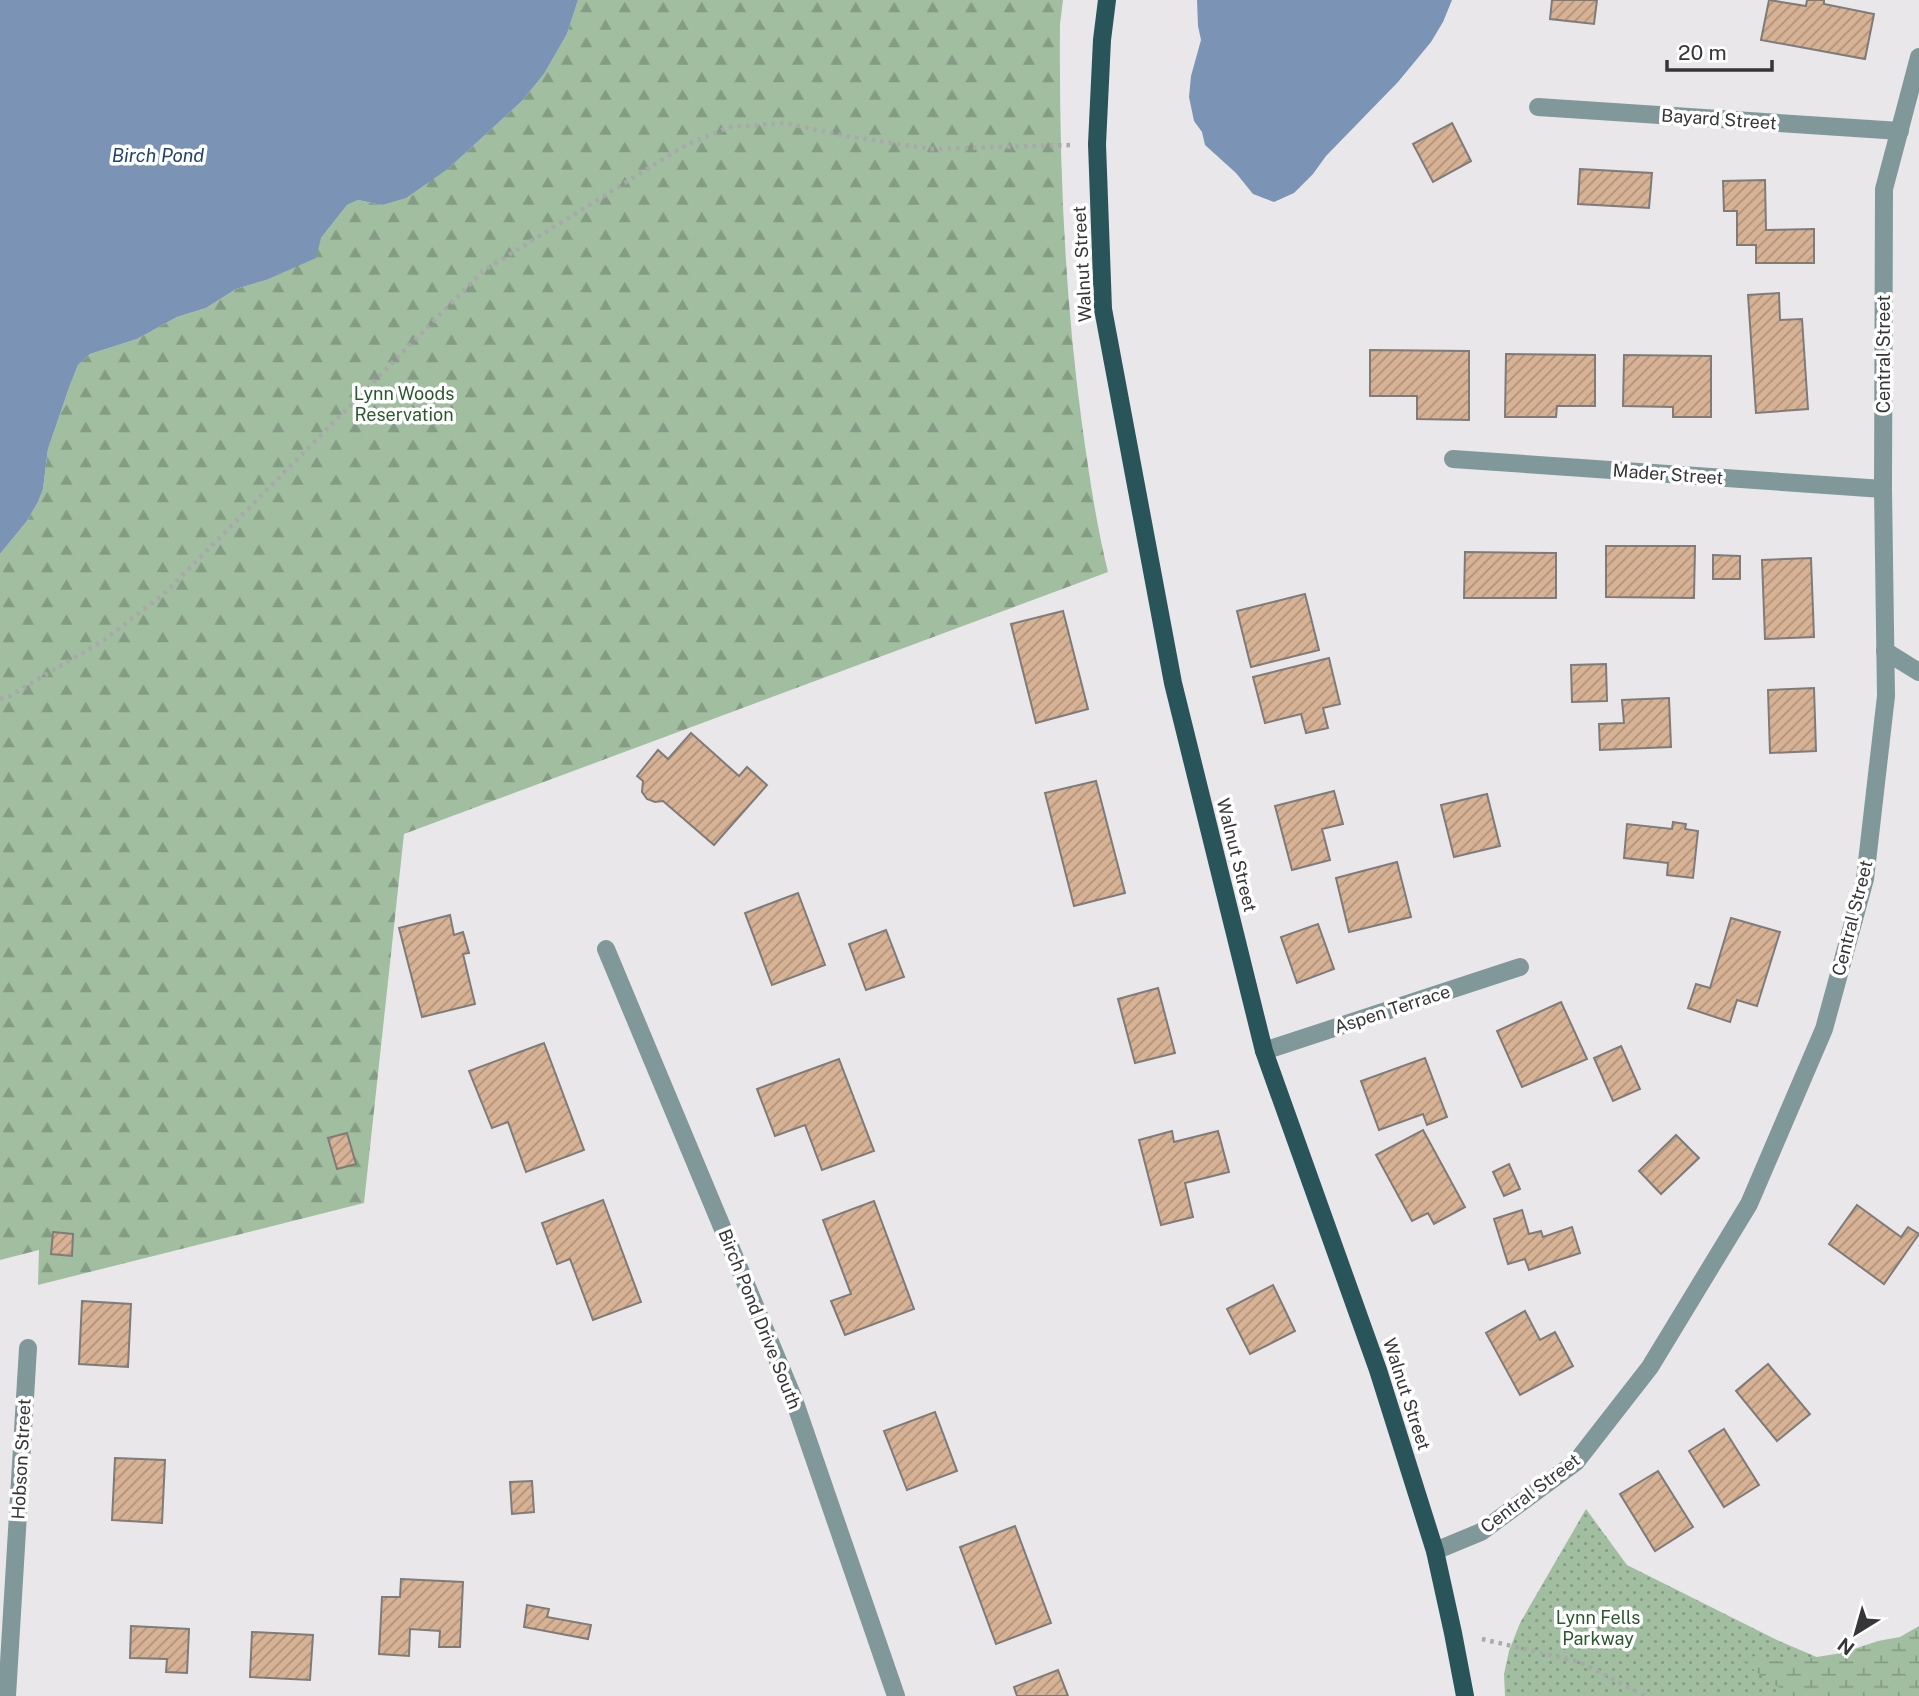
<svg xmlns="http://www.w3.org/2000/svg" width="1919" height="1696" font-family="'Public Sans',sans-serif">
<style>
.green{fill:url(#green-dots)}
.forest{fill:url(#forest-firs)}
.wetland{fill:url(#wetland-marsh)}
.water{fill:#7b94b6}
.building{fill:url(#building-hatch);stroke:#7f7b79;stroke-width:2}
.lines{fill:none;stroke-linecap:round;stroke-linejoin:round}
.path{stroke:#aaa8ab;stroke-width:4.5;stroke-dasharray:3.5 5;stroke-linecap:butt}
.minor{stroke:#81989a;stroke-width:18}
.major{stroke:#29555a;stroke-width:18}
.labels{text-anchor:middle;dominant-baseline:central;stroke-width:7;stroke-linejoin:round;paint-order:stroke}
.street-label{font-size:18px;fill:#363537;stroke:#fff}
.park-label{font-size:18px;fill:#2a592d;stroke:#fff}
.water-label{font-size:19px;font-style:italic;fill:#204370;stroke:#fff}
</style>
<defs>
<pattern id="green-dots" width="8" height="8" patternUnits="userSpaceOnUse" patternTransform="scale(1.75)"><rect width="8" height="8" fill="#a1bfa0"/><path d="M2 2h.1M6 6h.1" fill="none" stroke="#849c83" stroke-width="1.8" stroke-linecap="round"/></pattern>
<pattern id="forest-firs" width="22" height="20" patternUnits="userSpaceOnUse" patternTransform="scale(1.75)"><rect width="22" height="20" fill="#a1bfa0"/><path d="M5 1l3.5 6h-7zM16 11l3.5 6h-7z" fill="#849c83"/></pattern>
<pattern id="wetland-marsh" width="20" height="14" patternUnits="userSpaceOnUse" patternTransform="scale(1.75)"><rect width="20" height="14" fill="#a1bfa0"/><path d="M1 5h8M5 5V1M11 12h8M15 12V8" fill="none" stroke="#849c83"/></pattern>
<pattern id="building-hatch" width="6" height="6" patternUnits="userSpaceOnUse" patternTransform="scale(1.75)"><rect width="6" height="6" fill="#d7b295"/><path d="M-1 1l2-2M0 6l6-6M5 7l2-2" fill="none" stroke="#af927a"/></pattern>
</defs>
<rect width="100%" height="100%" fill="#eae7eb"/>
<!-- green -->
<polygon class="green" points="1586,1509 1627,1565 1777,1640 1866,1678 1917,1696 1505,1696 1504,1674 1509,1651 1520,1623"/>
<!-- forest -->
<path class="forest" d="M 578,0 L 1063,0 L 1060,24 C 1059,158 1064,291 1082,424 C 1089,474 1096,523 1108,572 L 404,834 L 364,1203 L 38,1285 L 39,1250 L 0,1260 L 0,554 L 27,521 L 38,502 L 43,489 L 48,449 L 70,385 L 78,365 L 90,354 L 137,339 L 177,317 L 206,308 L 236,289 L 266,280 L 321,238 L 347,205 L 358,200 L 382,205 L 449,168 L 522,101 L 544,74 L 567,34 Z"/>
<!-- wetland -->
<polygon class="wetland" points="1919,1626 1919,1696 1793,1696 1764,1678 1743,1661 1754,1656 1773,1661 1797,1660 1842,1653 1878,1641 1900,1637"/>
<!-- water -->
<g class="water">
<polygon points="0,0 578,0 567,34 544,74 522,101 449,168 406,198 382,205 358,200 347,205 321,238 316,258 266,280 236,289 206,308 177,317 137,339 90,354 78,365 70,385 48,449 43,489 38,502 27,521 0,554"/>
<polygon points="1197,0 1452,0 1443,22 1431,42 1398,82 1326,156 1313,174 1294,193 1274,202 1253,194 1236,173 1205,145 1202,132 1194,121 1189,97 1191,76 1201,40 1198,26"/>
</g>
<!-- building -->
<g class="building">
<polygon points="1552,0 1597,0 1594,24 1550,19"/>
<polygon points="1769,0 1806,6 1807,0 1824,0 1824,4 1874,14 1865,59 1761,40"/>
<polygon points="1452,123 1471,161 1433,182 1413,144"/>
<polygon points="1580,169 1652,173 1649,208 1578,204"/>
<polygon points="1765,180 1766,230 1814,229 1814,263 1756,263 1756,245 1737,245 1737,211 1724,211 1723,181"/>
<polygon points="1779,293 1780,320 1802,319 1808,409 1756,413 1748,295"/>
<polygon points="1370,350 1469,351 1469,420 1417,419 1417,396 1370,396"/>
<polygon points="1506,354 1595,355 1595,406 1557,406 1556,417 1505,417"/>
<polygon points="1624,355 1711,356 1711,417 1673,417 1673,407 1623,406"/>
<polygon points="1606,546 1695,546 1694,598 1606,597"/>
<polygon points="1465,552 1556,553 1556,598 1464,598"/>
<polygon points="1713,555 1740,556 1740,579 1713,579"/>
<polygon points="1811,558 1814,637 1765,639 1762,560"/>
<polygon points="1305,594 1319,650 1251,667 1237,611"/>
<polygon points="1063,611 1088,709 1036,723 1011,624"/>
<polygon points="1329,658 1340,704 1323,708 1328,728 1306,733 1301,714 1265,723 1253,677"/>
<polygon points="1606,664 1607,701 1572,702 1571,665"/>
<polygon points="1814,688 1816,751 1770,753 1768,690"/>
<polygon points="1669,698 1671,747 1600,750 1599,724 1624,723 1622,700"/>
<polygon points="691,733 739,776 747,767 767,785 714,845 663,801 655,802 647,799 642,792 643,781 637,776 658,750 668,759"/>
<polygon points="1096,781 1125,893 1074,906 1045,793"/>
<polygon points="1334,791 1343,824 1322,829 1330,860 1292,870 1275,806"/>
<polygon points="1487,794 1500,846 1454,857 1441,805"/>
<polygon points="1673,822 1686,824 1685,829 1698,831 1693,878 1667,875 1668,863 1624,858 1627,824 1672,829"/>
<polygon points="1397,862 1411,917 1349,932 1336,878"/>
<polygon points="798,893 825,965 772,985 745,913"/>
<polygon points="450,915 454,935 463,932 469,953 463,954 475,1004 422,1017 399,928"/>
<polygon points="1731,918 1780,932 1757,1006 1737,1000 1730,1022 1688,1008 1696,984 1710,988"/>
<polygon points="1318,924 1334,969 1297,983 1281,937"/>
<polygon points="886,930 904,977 866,990 849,944"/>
<polygon points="1158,988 1175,1053 1135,1063 1118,999"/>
<polygon points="1561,1002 1587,1059 1522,1087 1497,1031"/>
<polygon points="544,1043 584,1150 526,1172 508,1122 492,1128 469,1071"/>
<polygon points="1621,1046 1640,1089 1613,1101 1594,1058"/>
<polygon points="1425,1058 1447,1117 1427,1125 1423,1114 1379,1130 1361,1081"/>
<polygon points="839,1059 874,1151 822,1170 805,1125 775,1136 757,1089"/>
<polygon points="1423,1130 1465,1207 1434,1224 1428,1213 1412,1221 1376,1155"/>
<polygon points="1172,1131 1174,1142 1218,1131 1229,1172 1185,1183 1193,1217 1161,1225 1139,1140"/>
<polygon points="347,1133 356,1164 337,1169 328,1138"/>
<polygon points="1676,1135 1699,1158 1661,1194 1639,1171"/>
<polygon points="1509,1164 1520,1189 1504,1196 1493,1172"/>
<polygon points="603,1200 641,1302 593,1320 570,1259 557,1264 542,1223"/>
<polygon points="874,1201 914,1309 845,1335 831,1301 851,1294 823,1220"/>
<polygon points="1857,1205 1901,1237 1908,1227 1919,1234 1884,1284 1829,1244"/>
<polygon points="1522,1210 1529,1234 1541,1231 1543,1237 1572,1227 1580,1253 1529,1270 1525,1259 1508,1264 1494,1219"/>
<polygon points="53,1232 73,1234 72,1256 51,1254"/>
<polygon points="1273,1285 1295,1331 1250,1354 1227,1309"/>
<polygon points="82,1301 131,1304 128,1367 79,1364"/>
<polygon points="1525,1311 1540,1340 1555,1332 1573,1366 1520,1395 1486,1333"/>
<polygon points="1768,1364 1810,1414 1777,1441 1736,1391"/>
<polygon points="935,1412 957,1471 907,1490 884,1431"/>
<polygon points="1724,1429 1759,1485 1724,1507 1689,1451"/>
<polygon points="115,1458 165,1460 162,1523 112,1520"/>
<polygon points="1658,1471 1693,1527 1655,1551 1620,1494"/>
<polygon points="532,1481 534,1512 512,1514 510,1482"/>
<polygon points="1015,1526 1051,1623 996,1644 960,1547"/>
<polygon points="401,1579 463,1582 460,1647 439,1647 440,1631 410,1629 409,1656 379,1654 382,1597 400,1597"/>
<polygon points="527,1605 549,1609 547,1617 591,1625 588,1639 524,1627"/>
<polygon points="131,1626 189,1629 187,1673 166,1672 167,1659 130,1658"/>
<polygon points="252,1632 313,1635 310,1680 250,1677"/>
<polygon points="1058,1670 1068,1696 1017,1696 1014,1687"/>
</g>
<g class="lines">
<!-- path -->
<g class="path">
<polyline points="0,699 10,696 104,640 165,593 483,271 686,145 729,127 784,123 846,136 932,149 1071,145"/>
<polyline points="1482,1639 1580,1662 1645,1696"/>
</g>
<!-- minor -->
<g class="minor">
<polyline points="1538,107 1900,131"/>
<polyline points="1453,459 1883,489"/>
<polyline points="1885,651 1919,672"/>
<polyline points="606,949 793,1397 896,1696"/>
<polyline points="1264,1051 1520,967"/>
<polyline points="1435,1551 1481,1532 1576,1462 1650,1367 1749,1204 1824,1029 1865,879 1886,696 1883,489 1884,189 1919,57"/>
<polyline points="7,1696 28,1348"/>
</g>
<!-- major -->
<polyline class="major" points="1107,0 1102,40 1097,144 1103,309 1173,683 1264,1051 1378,1370 1435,1551 1453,1633 1465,1696"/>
</g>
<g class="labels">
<!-- street labels -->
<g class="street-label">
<text transform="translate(1719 119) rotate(4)">Bayard Street</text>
<text transform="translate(1082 264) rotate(-93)">Walnut Street</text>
<text transform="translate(1883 354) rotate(-90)">Central Street</text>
<text transform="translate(1668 474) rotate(4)">Mader Street</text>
<text transform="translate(1237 855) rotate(76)">Walnut Street</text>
<text transform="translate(1852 918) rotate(-76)">Central Street</text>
<text transform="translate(1392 1009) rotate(-18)">Aspen Terrace</text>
<text transform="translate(760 1319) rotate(68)">Birch Pond Drive South</text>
<text transform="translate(1407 1394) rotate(72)">Walnut Street</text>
<text transform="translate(21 1459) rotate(-87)">Hobson Street</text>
<text transform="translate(1530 1493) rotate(-37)">Central Street</text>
</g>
<!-- park labels -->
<g class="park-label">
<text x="404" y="393">Lynn Woods<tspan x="404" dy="21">Reservation</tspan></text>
<text x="1598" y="1617">Lynn Fells<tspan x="1598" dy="21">Parkway</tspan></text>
</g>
<!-- water labels -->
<g class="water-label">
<text x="158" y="155">Birch Pond</text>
</g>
</g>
<!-- north arrow -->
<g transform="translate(1856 1633) rotate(217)" stroke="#ffffff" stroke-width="5" paint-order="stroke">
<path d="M0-5L12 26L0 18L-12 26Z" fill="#363537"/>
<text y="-10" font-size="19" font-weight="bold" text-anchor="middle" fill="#363537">N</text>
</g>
<!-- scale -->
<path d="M1667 60v10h105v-10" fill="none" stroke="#363537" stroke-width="3.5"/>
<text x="1678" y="60" font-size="21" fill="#363537" stroke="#ffffff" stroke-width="5" paint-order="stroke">20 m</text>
</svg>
